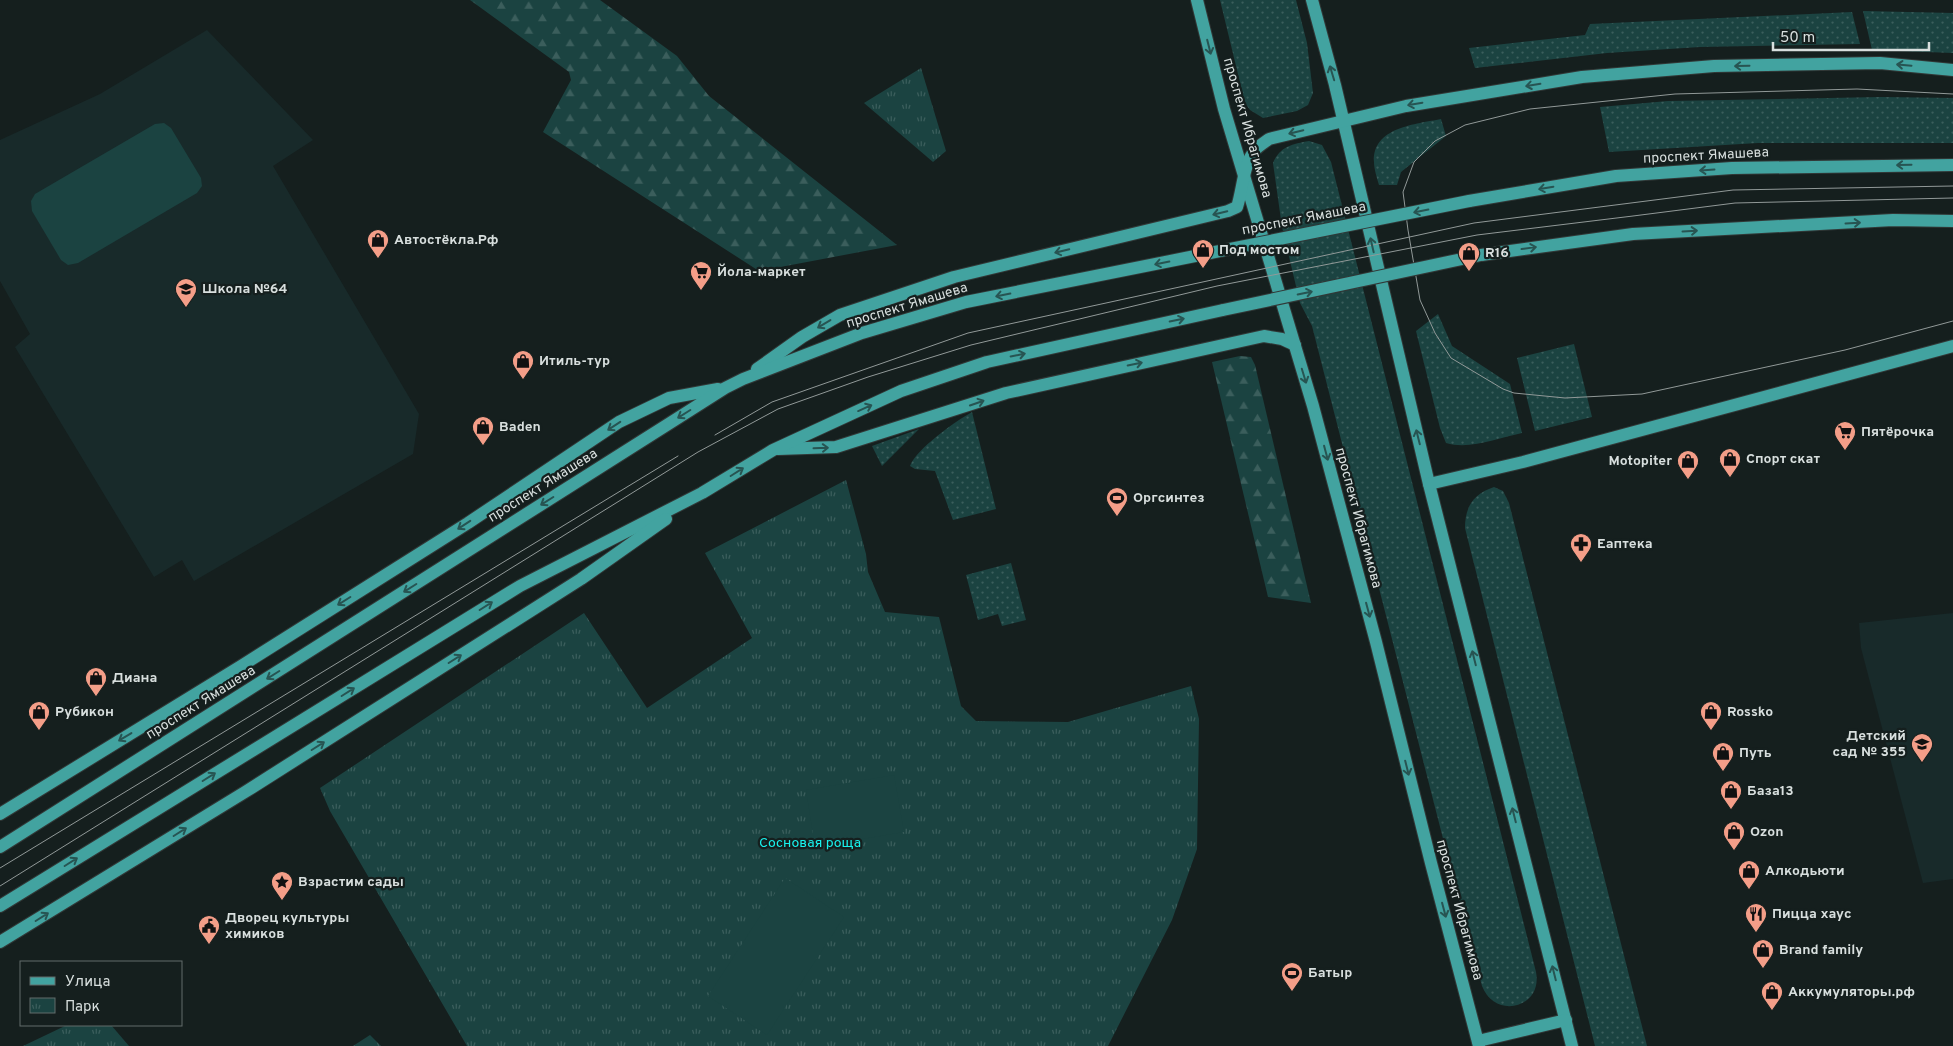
<svg xmlns="http://www.w3.org/2000/svg" width="1953" height="1046" font-family="Overpass,sans-serif">
<style>
.built{fill:#182a2a}
.grass{fill:url(#grass-dots)}
.forest{fill:url(#forest-firs)}
.park{fill:url(#park-tufts)}
.pitch{fill:#1b4341}
.lines{fill:none;stroke-linecap:round;stroke-linejoin:round}
.major-casing{stroke:#313837;stroke-width:14}
.major{stroke:#42a3a0;stroke-width:12}
.tram{stroke:#919998;stroke-width:1}
.major-bridge-casing{stroke:#313837;stroke-width:14;stroke-linecap:butt}
.major-bridge{stroke:#42a3a0;stroke-width:12}
.oneway{stroke:#275452}
.labels{text-anchor:middle;dominant-baseline:central;stroke-width:4.5;stroke-linejoin:round;paint-order:stroke}
.street-label{font-size:14px;fill:#d8dfde;stroke:#151f1e}
.poi-label{font-size:14px;font-weight:bold;fill:#d8dfde;stroke:#151f1e;text-anchor:start}
.park-label{font-size:14px;fill:#18f1ec;stroke:#151f1e}
</style>
<defs>
<pattern id="grass-dots" width="8" height="8" patternUnits="userSpaceOnUse" patternTransform="scale(1.25)"><rect width="8" height="8" fill="#1b4341"/><path d="M2 2h.1M6 6h.1" fill="none" stroke="#3b5e5c" stroke-width="1.8" stroke-linecap="round"/></pattern>
<pattern id="forest-firs" width="22" height="20" patternUnits="userSpaceOnUse" patternTransform="scale(1.25)"><rect width="22" height="20" fill="#1b4341"/><path d="M5 1l3.5 6h-7zM16 11l3.5 6h-7z" fill="#3b5e5c"/></pattern>
<pattern id="park-tufts" width="24" height="20" patternUnits="userSpaceOnUse" patternTransform="scale(1.25)"><rect width="24" height="20" fill="#1b4341"/><path d="M3 7l-1-3M5 7V3M7 7l1-3M15 17l-1-3M17 17v-4M19 17l1-3" fill="none" stroke="#3b5e5c"/></pattern>
</defs>
<rect width="100%" height="100%" fill="#151f1e"/>
<!-- built -->
<g class="built">
<polygon points="207,30 313,140 273,166 419,414 413,454 194,581 182,560 154,577 15,347 30,334 0,281 0,140 100,94"/>
<polygon points="1953,613 1953,879 1923,883 1861,648 1859,623"/>
</g>
<!-- grass -->
<g class="grass">
<polygon points="1220,0 1296,0 1307,43 1313,93 1308,105 1297,111 1263,118 1250,110 1245,103"/>
<polygon points="1863,11 1953,13 1953,53 1872,50"/>
<polygon points="1852,12 1860,44 1700,47 1607,53 1475,68 1469,48 1585,35 1590,24"/>
<polygon points="1881,97 1953,98 1953,143 1758,143 1609,152 1600,107 1668,101"/>
<path d="M 1441,119 L 1446,136 L 1401,172 L 1397,185 L 1379,185 C 1377,178 1374,169 1374,162 C 1372,127 1417,124 1441,119 Z"/>
<path d="M 1309,141 L 1322,145 L 1331,162 L 1536,972 C 1543,1008 1495,1020 1482,986 L 1449,862 L 1312,326 L 1300,303 L 1282,227 L 1273,163 C 1280,146 1293,144 1309,141 Z"/>
<path d="M 1438,314 L 1452,346 L 1510,384 L 1522,433 C 1498,438 1470,450 1446,443 L 1440,428 L 1416,331 Z"/>
<polygon points="1574,344 1592,417 1535,431 1517,358"/>
<path d="M 972,412 L 996,509 L 953,520 L 935,471 L 915,469 L 910,466 C 916,449 956,421 972,412 Z"/>
<polygon points="919,429 882,466 872,446"/>
<path d="M 1494,487 L 1503,491 L 1509,503 L 1647,1046 L 1595,1046 L 1465,528 C 1465,507 1473,494 1494,487 Z"/>
<polygon points="1011,563 1026,620 1002,626 998,614 978,620 966,575"/>
</g>
<!-- forest -->
<g class="forest">
<polygon points="470,0 600,0 677,56 709,96 897,245 759,271 543,132 571,80 569,72"/>
<polygon points="1240,356 1251,357 1255,365 1311,603 1268,597 1212,362"/>
</g>
<!-- park -->
<g class="park">
<polygon points="921,68 946,151 933,162 864,103"/>
<polygon points="846,480 866,554 868,572 885,612 939,617 961,706 976,721 1068,722 1191,686 1199,719 1197,849 1172,920 1108,1046 467,1046 330,811 320,788 584,613 647,708 752,638 705,553"/>
<polygon points="67,1025 111,1025 129,1046 23,1046"/>
<polygon points="370,1035 381,1046 353,1046"/>
</g>
<!-- pitch -->
<g class="pitch">
<polygon points="164,123 171,128 201,178 202,186 197,193 78,263 68,265 61,260 32,211 31,201 35,194 155,124"/>
<polygon points="894,775 904,832 815,847 806,790"/>
<polygon points="785,878 844,917 767,1035 708,996"/>
</g>
<g class="lines">
<!-- major casing -->
<g class="major-casing">
<g id="major">
<polyline points="1197,0 1224,109 1313,406 1376,642 1431,863 1479,1046"/>
<polyline points="1312,0 1335,85 1429,484 1572,1046"/>
<polyline points="1469,201 1616,176 1732,168 1953,165"/>
<polyline points="1481,255 1633,234 1893,220 1953,221"/>
<path d="M 757,369 L 802,337 L 840,315 L 954,277 L 1228,211 L 1237,207 C 1243,189 1243,163 1256,149 C 1260,145 1265,142 1269,139 L 1406,106 L 1582,77 L 1714,66 L 1880,63 L 1953,70"/>
<polyline points="778,449 836,447 1006,393 1264,336 1282,339 1295,345"/>
<polyline points="1429,484 1523,462 1953,346"/>
<polyline points="0,814 241,666 468,523 619,422 669,398 718,389"/>
<polyline points="0,847 670,423 725,388 743,379 862,333 966,302 1210,253"/>
<polyline points="0,906 520,586 702,493 773,450 901,391 987,362 1223,310"/>
<polyline points="0,942 245,792 581,579 666,519"/>
<polyline points="1478,1041 1566,1020"/>
</g>
</g>
<!-- major -->
<use href="#major" class="major"/>
<!-- tram -->
<g class="tram">
<polyline points="1953,94 1857,89 1675,94 1530,109 1465,125 1435,141 1414,162 1403,192 1408,230 1420,300 1435,333 1451,358 1503,389 1514,393 1565,398 1642,394 1845,350 1953,321"/>
<polyline points="715,435 772,402 968,333 1474,223 1733,190 1953,186"/>
<polyline points="0,868 678,456"/>
<polyline points="0,886 698,452 778,409 868,377 971,345 1217,286 1477,235 1633,216 1735,203 1953,198"/>
</g>
<!-- major-bridge casing -->
<g class="major-bridge-casing">
<g id="major-bridge">
<polyline points="1210,253 1469,201"/>
<polyline points="1223,310 1481,255"/>
</g>
</g>
<!-- major-bridge -->
<use href="#major-bridge" class="major-bridge"/>
</g>
<!-- one-way arrows -->
<defs><path id="oneway-shaft" d="M-6 0H5M1.5-3L5.5 0L1.5 3" fill="none" stroke-width="1.6" stroke-linecap="round" stroke-linejoin="round" transform="scale(1.25)"/></defs>
<g class="oneway">
<use href="#oneway-shaft" transform="translate(1209 47) rotate(76)"/>
<use href="#oneway-shaft" transform="translate(1904 65) rotate(-175)"/>
<use href="#oneway-shaft" transform="translate(1742 66) rotate(179)"/>
<use href="#oneway-shaft" transform="translate(1332 73) rotate(-107)"/>
<use href="#oneway-shaft" transform="translate(1533 85) rotate(171)"/>
<use href="#oneway-shaft" transform="translate(1415 104) rotate(170)"/>
<use href="#oneway-shaft" transform="translate(1296 132) rotate(167)"/>
<use href="#oneway-shaft" transform="translate(1904 165) rotate(179)"/>
<use href="#oneway-shaft" transform="translate(1707 170) rotate(176)"/>
<use href="#oneway-shaft" transform="translate(1546 188) rotate(170)"/>
<use href="#oneway-shaft" transform="translate(1421 211) rotate(169)"/>
<use href="#oneway-shaft" transform="translate(1220 213) rotate(166)"/>
<use href="#oneway-shaft" transform="translate(1853 223) rotate(-3)"/>
<use href="#oneway-shaft" transform="translate(1690 231) rotate(-3)"/>
<use href="#oneway-shaft" transform="translate(1372 245) rotate(-103)"/>
<use href="#oneway-shaft" transform="translate(1529 248) rotate(-8)"/>
<use href="#oneway-shaft" transform="translate(1062 251) rotate(166)"/>
<use href="#oneway-shaft" transform="translate(1162 263) rotate(169)"/>
<use href="#oneway-shaft" transform="translate(1305 293) rotate(-12)"/>
<use href="#oneway-shaft" transform="translate(1003 295) rotate(169)"/>
<use href="#oneway-shaft" transform="translate(1177 320) rotate(-12)"/>
<use href="#oneway-shaft" transform="translate(824 324) rotate(149)"/>
<use href="#oneway-shaft" transform="translate(1018 355) rotate(-12)"/>
<use href="#oneway-shaft" transform="translate(1135 364) rotate(-12)"/>
<use href="#oneway-shaft" transform="translate(1304 376) rotate(73)"/>
<use href="#oneway-shaft" transform="translate(977 403) rotate(-19)"/>
<use href="#oneway-shaft" transform="translate(865 408) rotate(-24)"/>
<use href="#oneway-shaft" transform="translate(684 414) rotate(148)"/>
<use href="#oneway-shaft" transform="translate(614 426) rotate(147)"/>
<use href="#oneway-shaft" transform="translate(1418 437) rotate(-104)"/>
<use href="#oneway-shaft" transform="translate(821 448) rotate(-2)"/>
<use href="#oneway-shaft" transform="translate(1326 453) rotate(75)"/>
<use href="#oneway-shaft" transform="translate(737 472) rotate(-32)"/>
<use href="#oneway-shaft" transform="translate(547 501) rotate(148)"/>
<use href="#oneway-shaft" transform="translate(464 525) rotate(147)"/>
<use href="#oneway-shaft" transform="translate(410 588) rotate(148)"/>
<use href="#oneway-shaft" transform="translate(344 601) rotate(148)"/>
<use href="#oneway-shaft" transform="translate(486 606) rotate(-32)"/>
<use href="#oneway-shaft" transform="translate(1368 610) rotate(75)"/>
<use href="#oneway-shaft" transform="translate(1474 658) rotate(-104)"/>
<use href="#oneway-shaft" transform="translate(455 659) rotate(-32)"/>
<use href="#oneway-shaft" transform="translate(273 675) rotate(148)"/>
<use href="#oneway-shaft" transform="translate(348 692) rotate(-32)"/>
<use href="#oneway-shaft" transform="translate(125 737) rotate(149)"/>
<use href="#oneway-shaft" transform="translate(318 746) rotate(-32)"/>
<use href="#oneway-shaft" transform="translate(1407 768) rotate(76)"/>
<use href="#oneway-shaft" transform="translate(209 777) rotate(-32)"/>
<use href="#oneway-shaft" transform="translate(1514 815) rotate(-104)"/>
<use href="#oneway-shaft" transform="translate(180 832) rotate(-32)"/>
<use href="#oneway-shaft" transform="translate(71 862) rotate(-32)"/>
<use href="#oneway-shaft" transform="translate(1444 910) rotate(75)"/>
<use href="#oneway-shaft" transform="translate(42 917) rotate(-32)"/>
<use href="#oneway-shaft" transform="translate(1554 973) rotate(-104)"/>
</g>
<!-- icons -->
<defs>
<g id="shop-pin" transform="scale(1.125)"><path d="M0 17L-7.5 6A9.5 9.5 0 1 1 7.5 6Z" fill="#f49e88" stroke="#151f1e"/><path d="M-5-2.5h2.3a2.7 3.5 0 0 1 5.4 0H5L5.5 6h-11ZM-1.5-2.5h3a1.5 2.3 0 0 0-3 0Z" fill="#111"/></g>
<g id="supermarket-pin" transform="scale(1.125)"><path d="M0 17L-7.5 6A9.5 9.5 0 1 1 7.5 6Z" fill="#f49e88" stroke="#151f1e"/><path d="M-6-5.5h2.5l.6 2H6L4.5 2H-2.5L-4.4-4H-6ZM-1.5 3.2a1.3 1.3 0 1 0 .1 0ZM3 3.2a1.3 1.3 0 1 0 .1 0Z" fill="#111"/></g>
<g id="school-pin" transform="scale(1.125)"><path d="M0 17L-7.5 6A9.5 9.5 0 1 1 7.5 6Z" fill="#f49e88" stroke="#151f1e"/><path d="M0-5L7-2L0 1L-7-2ZM-4 1L0 2.5L4 1V4Q0 6-4 4Z" fill="#111"/></g>
<g id="stadium-pin" transform="scale(1.125)"><path d="M0 17L-7.5 6A9.5 9.5 0 1 1 7.5 6Z" fill="#f49e88" stroke="#151f1e"/><path d="M0-5a6.5 5 0 1 0 0 10a6.5 5 0 1 0 0-10ZM-3.5-1.8h7v3.6h-7Z" fill="#111"/></g>
<g id="pharmacy-pin" transform="scale(1.125)"><path d="M0 17L-7.5 6A9.5 9.5 0 1 1 7.5 6Z" fill="#f49e88" stroke="#151f1e"/><path d="M-2-6h4v4h4v4h-4v4h-4v-4h-4v-4h4Z" fill="#111"/></g>
<g id="sight-pin" transform="scale(1.125)"><path d="M0 17L-7.5 6A9.5 9.5 0 1 1 7.5 6Z" fill="#f49e88" stroke="#151f1e"/><path d="M0-6L1.8-2.2L6-1.7L2.9 1.2L3.7 5.4L0 3.3L-3.7 5.4L-2.9 1.2L-6-1.7L-1.8-2.2Z" fill="#111"/></g>
<g id="restaurant-pin" transform="scale(1.125)"><path d="M0 17L-7.5 6A9.5 9.5 0 1 1 7.5 6Z" fill="#f49e88" stroke="#151f1e"/><path d="M-5-6h1v4h1v-4h1v4h1v-4h1v5L-1.5 .5V6h-2V.5L-5-1ZM5-6V6H3V1.5H1.5Q1.5-4 5-6Z" fill="#111"/></g>
<g id="civic-pin" transform="scale(1.125)"><path d="M0 17L-7.5 6A9.5 9.5 0 1 1 7.5 6Z" fill="#f49e88" stroke="#151f1e"/><path d="M-.6-6.5H3V-4.5H.6V-3L4-1V1h2V6H-6V1h2V-1L-.6-3ZM-1.2 2.5V6h2.4V2.5Z" fill="#111"/></g>
</defs>
<g fill-rule="evenodd">
<use href="#shop-pin" x="378" y="240"/>
<use href="#shop-pin" x="1203" y="250"/>
<use href="#shop-pin" x="1469" y="253"/>
<use href="#supermarket-pin" x="701" y="272"/>
<use href="#school-pin" x="186" y="289"/>
<use href="#shop-pin" x="523" y="361"/>
<use href="#shop-pin" x="483" y="427"/>
<use href="#supermarket-pin" x="1845" y="432"/>
<use href="#shop-pin" x="1730" y="459"/>
<use href="#shop-pin" x="1688" y="461"/>
<use href="#stadium-pin" x="1117" y="498"/>
<use href="#pharmacy-pin" x="1581" y="544"/>
<use href="#shop-pin" x="96" y="678"/>
<use href="#shop-pin" x="39" y="712"/>
<use href="#shop-pin" x="1711" y="712"/>
<use href="#school-pin" x="1922" y="744"/>
<use href="#shop-pin" x="1723" y="753"/>
<use href="#shop-pin" x="1731" y="791"/>
<use href="#shop-pin" x="1734" y="832"/>
<use href="#shop-pin" x="1749" y="871"/>
<use href="#sight-pin" x="282" y="882"/>
<use href="#restaurant-pin" x="1756" y="914"/>
<use href="#civic-pin" x="209" y="926"/>
<use href="#shop-pin" x="1763" y="950"/>
<use href="#stadium-pin" x="1292" y="973"/>
<use href="#shop-pin" x="1772" y="992"/>
</g>
<g class="labels">
<!-- street labels -->
<g class="street-label">
<text transform="translate(1247 128) rotate(74)">проспект Ибрагимова</text>
<text transform="translate(1706 156) rotate(-3)">проспект Ямашева</text>
<text transform="translate(1304 219) rotate(-11)">проспект Ямашева</text>
<text transform="translate(907 306) rotate(-17)">проспект Ямашева</text>
<text transform="translate(543 486) rotate(-32)">проспект Ямашева</text>
<text transform="translate(1358 518) rotate(75)">проспект Ибрагимова</text>
<text transform="translate(201 703) rotate(-32)">проспект Ямашева</text>
<text transform="translate(1459 910) rotate(75)">проспект Ибрагимова</text>
</g>
<!-- poi labels -->
<g class="poi-label">
<text x="394" y="240">Автостёкла.Рф</text>
<text x="1219" y="250">Под мостом</text>
<text x="1485" y="253">R16</text>
<text x="717" y="272">Йола-маркет</text>
<text x="202" y="289">Школа №64</text>
<text x="539" y="361">Итиль-тур</text>
<text x="499" y="427">Baden</text>
<text x="1861" y="432">Пятёрочка</text>
<text x="1746" y="459">Спорт скат</text>
<text x="1672" y="461" text-anchor="end">Motopiter</text>
<text x="1133" y="498">Оргсинтез</text>
<text x="1597" y="544">Еаптека</text>
<text x="112" y="678">Диана</text>
<text x="55" y="712">Рубикон</text>
<text x="1727" y="712">Rossko</text>
<text x="1906" y="736" text-anchor="end">Детский<tspan x="1906" dy="16">сад № 355</tspan></text>
<text x="1739" y="753">Путь</text>
<text x="1747" y="791">База13</text>
<text x="1750" y="832">Ozon</text>
<text x="1765" y="871">Алкодьюти</text>
<text x="298" y="882">Взрастим сады</text>
<text x="1772" y="914">Пицца хаус</text>
<text x="225" y="918">Дворец культуры<tspan x="225" dy="16">химиков</tspan></text>
<text x="1779" y="950">Brand family</text>
<text x="1308" y="973">Батыр</text>
<text x="1788" y="992">Аккумуляторы.рф</text>
</g>
<!-- park labels -->
<g class="park-label">
<text x="810" y="843">Сосновая роща</text>
</g>
</g>
<!-- legend -->
<rect x="20" y="961" width="162" height="65" fill="#151f1e" stroke="#636c6b"/>
<rect x="30" y="977" width="25" height="8" fill="#42a3a0" stroke="#636c6b"/>
<text x="65" y="986" font-size="15" fill="#d8dfde">Улица</text>
<rect x="30" y="998" width="25" height="15" fill="url(#park-tufts)" stroke="#636c6b"/>
<text x="65" y="1011" font-size="15" fill="#d8dfde">Парк</text>
<!-- scale -->
<path d="M1773 42v8h156v-8" fill="none" stroke="#d8dfde" stroke-width="2.5"/>
<text x="1780" y="42" font-size="15" fill="#d8dfde" stroke="#151f1e" stroke-width="4" paint-order="stroke">50 m</text>
</svg>
